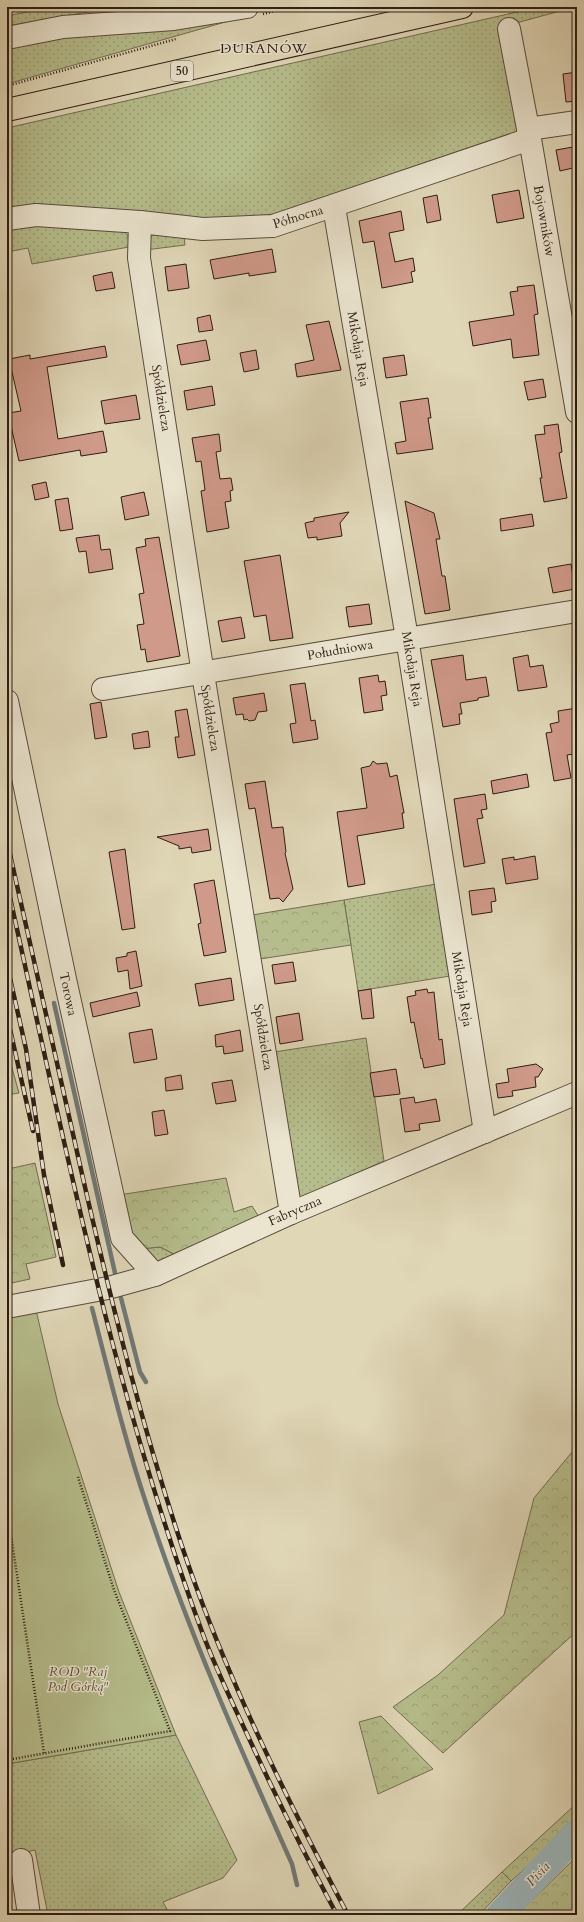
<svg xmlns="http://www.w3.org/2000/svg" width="584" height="1922" font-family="Cardo,serif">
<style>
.grass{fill:url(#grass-dots);stroke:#726d50}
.forest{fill:url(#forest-crowns);stroke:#726d50}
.green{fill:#b6bd8c;stroke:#726d50}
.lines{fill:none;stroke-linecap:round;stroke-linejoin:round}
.stream{stroke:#6f7978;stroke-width:4.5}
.river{stroke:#9bb6bb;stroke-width:28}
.building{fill:#d09a8a;stroke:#2d1d14}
.minor-casing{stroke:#5a4c3d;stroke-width:24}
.major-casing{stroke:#2d1d14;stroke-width:24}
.path{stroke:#2d1d14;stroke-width:2.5;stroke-dasharray:1 2;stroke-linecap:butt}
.minor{stroke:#ebe5d0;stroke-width:22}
.major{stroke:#e0d7b7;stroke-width:22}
.rail-casing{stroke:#2d1d14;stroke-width:4.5}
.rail{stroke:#ebe5d0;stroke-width:3;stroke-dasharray:9;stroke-linecap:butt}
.labels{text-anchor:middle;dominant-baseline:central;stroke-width:3;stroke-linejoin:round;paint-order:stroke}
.shield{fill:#ebe5d0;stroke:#66594c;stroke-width:1}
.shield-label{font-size:12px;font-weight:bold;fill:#2d1d14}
.street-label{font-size:13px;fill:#2d1d14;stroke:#ebe5d0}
.park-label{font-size:13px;font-style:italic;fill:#564d38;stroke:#ebe5d0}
.neighbourhood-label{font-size:14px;letter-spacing:1px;fill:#2d1d14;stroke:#ebe5d0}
.water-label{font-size:14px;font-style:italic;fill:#4e4b46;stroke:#ebe5d0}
</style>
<defs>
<pattern id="grass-dots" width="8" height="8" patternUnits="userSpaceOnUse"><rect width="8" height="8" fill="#b6bd8c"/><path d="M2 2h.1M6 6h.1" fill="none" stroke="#9da278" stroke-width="1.8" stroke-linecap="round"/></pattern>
<pattern id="forest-crowns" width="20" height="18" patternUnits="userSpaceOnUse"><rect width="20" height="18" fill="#b6bd8c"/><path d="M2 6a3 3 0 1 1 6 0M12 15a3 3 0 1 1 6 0" fill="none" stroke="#9da278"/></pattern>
</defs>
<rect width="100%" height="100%" fill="#e0d7b7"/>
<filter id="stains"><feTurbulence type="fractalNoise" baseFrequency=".005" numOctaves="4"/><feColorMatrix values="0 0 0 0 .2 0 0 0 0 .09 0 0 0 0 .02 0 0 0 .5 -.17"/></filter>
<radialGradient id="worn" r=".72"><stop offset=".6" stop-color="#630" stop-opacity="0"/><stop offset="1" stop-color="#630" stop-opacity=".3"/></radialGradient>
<!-- grass -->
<g class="grass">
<polygon points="51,7 183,7 88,12 7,26 7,16"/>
<polygon points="539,7 575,7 516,23 505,54 517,132 273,214 219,221 7,211 7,128"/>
<polygon points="258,12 257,13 7,84 7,46 48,37 177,26"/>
<polygon points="23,225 124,231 128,236 129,247 32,264 28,248 7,252 7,227"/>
<path d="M 158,233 L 184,236 L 185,245 L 145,250 C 147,241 149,236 158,233 Z"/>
<polygon points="436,884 450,976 358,991 344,900"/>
<polygon points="366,1038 384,1161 299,1199 274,1052"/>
<polygon points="160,1247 176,1255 157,1264 140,1249"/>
<polygon points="176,1735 237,1860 223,1878 163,1902 170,1915 48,1915 35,1850 9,1856 10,1864 7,1865 7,1764"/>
<polygon points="502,1872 511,1881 479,1915 457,1915"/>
</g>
<!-- forest -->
<g class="forest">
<polygon points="344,900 351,945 260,959 252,915"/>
<polygon points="35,1163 56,1257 26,1264 30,1279 7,1284 7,1166 8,1169"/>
<polygon points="226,1178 234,1212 252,1206 259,1217 176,1255 160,1247 140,1249 126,1231 119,1195"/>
<polygon points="577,1446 577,1631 443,1753 393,1707 438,1675 504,1615 534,1498"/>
<polygon points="381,1716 433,1769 378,1794 359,1722"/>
<polygon points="577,1803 577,1822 511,1881 502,1872"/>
<polygon points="577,1856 577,1915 517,1915 575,1858"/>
</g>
<!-- green -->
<g class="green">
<polygon points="7,1050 19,1093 7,1095"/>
<polygon points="36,1310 58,1404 119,1592 176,1735 7,1764 7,1316"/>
</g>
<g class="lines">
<!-- stream -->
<g class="stream">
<polyline points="54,1003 115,1273"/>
<polyline points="121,1298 140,1372 146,1382"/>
<path d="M 92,1308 C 109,1374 125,1441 147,1506 C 187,1628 239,1746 292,1864 L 297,1885"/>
</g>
<!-- river -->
<polyline class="river" points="500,1915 577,1833"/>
</g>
<!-- building -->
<g class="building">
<polygon points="577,72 577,101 566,102 563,74"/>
<polygon points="573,147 575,155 577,155 577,167 560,171 556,150"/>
<polygon points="519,190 524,218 497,223 492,195"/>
<polygon points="437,195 441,220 427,223 423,198"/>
<polygon points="401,211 404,230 389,233 395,262 413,258 415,271 411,272 413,282 382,288 374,241 363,243 359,221"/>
<polygon points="272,249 276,272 249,276 249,273 214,279 210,260"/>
<polygon points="186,264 189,288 168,291 165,267"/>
<polygon points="112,272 115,288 96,291 93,276"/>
<polygon points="534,285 538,314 534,315 539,355 513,358 511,339 473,346 469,322 514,315 510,292 518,291 517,287"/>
<polygon points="210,315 213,330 199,332 197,318"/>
<polygon points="329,321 341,370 297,377 295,364 314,360 306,325"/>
<polygon points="206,340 210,360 181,365 177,345"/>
<polygon points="105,346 107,357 47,367 58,439 103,431 107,452 81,456 80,450 19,461 8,413 21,411 9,359 30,355 30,359"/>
<polygon points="256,350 259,369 244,372 240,353"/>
<polygon points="404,355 407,375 386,378 383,358"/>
<polygon points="543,379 546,397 528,400 524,382"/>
<polygon points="212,386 215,405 187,410 184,391"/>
<polygon points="136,395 140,419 105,424 101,401"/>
<polygon points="428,398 431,418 428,418 433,449 397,454 395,443 406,441 400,402"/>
<polygon points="558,424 562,452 559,453 567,498 544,502 540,478 542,478 535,435 545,434 544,426"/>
<polygon points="219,434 221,451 216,452 220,479 231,478 233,490 230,491 231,501 225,502 229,528 207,532 201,491 205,490 201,461 196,462 192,438"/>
<polygon points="46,482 49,497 35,500 32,485"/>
<polygon points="144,492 149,515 125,520 121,497"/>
<polygon points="68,498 73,529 60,531 55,500"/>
<polygon points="405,501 434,513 440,539 436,539 442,576 445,576 450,610 425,614"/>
<polygon points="349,512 340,523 342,536 317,540 317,537 308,538 305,523 314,521 314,518"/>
<polygon points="532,514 534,526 501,531 500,519"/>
<polygon points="99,535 101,550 110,549 113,569 89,573 86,551 79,552 76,538"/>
<polygon points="159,537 180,656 147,662 145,649 141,650 137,625 144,624 139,594 144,593 136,548 146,546 145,539"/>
<polygon points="280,555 293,638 270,641 266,615 254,617 244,561"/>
<polygon points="571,564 575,589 553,593 548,568"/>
<polygon points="369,604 372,624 349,627 346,607"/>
<polygon points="241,617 245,638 222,642 218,621"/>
<polygon points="463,655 466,680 486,677 489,696 478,698 478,700 460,703 462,714 459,714 460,724 443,727 431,660"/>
<polygon points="528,655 530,667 543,665 547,687 518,691 513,658"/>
<polygon points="378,675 379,682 385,681 387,695 381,696 383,710 364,713 359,678"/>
<polygon points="305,683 311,721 315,720 318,739 293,743 290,724 296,723 290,685"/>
<polygon points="264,693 267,711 258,712 255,720 249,721 247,719 244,720 243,714 236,715 233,698"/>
<polygon points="101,702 107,737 95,739 90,704"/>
<polygon points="577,708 577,744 573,744 574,754 567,755 571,778 554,781 546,733 552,732 550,724 559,722 558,711"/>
<polygon points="187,709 195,755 178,758 175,737 179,737 175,711"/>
<polygon points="148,731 150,747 134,749 132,734"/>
<polygon points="373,761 377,764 387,763 390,777 397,775 404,813 402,813 404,828 357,836 365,884 348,887 337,812 367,808 361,768 370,766"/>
<polygon points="527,774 529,787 493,794 491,781"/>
<polygon points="265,781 272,828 283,827 286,852 285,853 293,889 283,902 279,898 270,899 255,808 249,809 245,784"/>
<polygon points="485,794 487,809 481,810 483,818 477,819 485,863 464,867 454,799"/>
<polygon points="208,829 211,850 192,853 191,847 179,849 179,846 157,837"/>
<polygon points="125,849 135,928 122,930 109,852"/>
<polygon points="535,856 538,879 506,884 502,859 514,857 514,860"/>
<polygon points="214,880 226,952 204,956 198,924 201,923 194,884"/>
<polygon points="494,888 496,901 491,902 492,912 472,915 469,891"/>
<polygon points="136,951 142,986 130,989 128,970 118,972 116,958 127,956 127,953"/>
<polygon points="293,962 296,981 275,984 272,965"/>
<polygon points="231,978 234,1000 199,1006 195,984"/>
<polygon points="371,989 374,1018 362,1019 358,991"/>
<polygon points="427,989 428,993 434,992 439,1040 442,1039 445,1064 424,1068 422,1058 421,1059 414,1022 411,1023 407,997 416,995 415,991"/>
<polygon points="137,992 140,1006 93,1017 90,1003"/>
<polygon points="299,1013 303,1040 280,1044 276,1017"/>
<polygon points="152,1029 157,1059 134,1063 129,1033"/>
<polygon points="240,1030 243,1051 224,1054 223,1046 216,1047 215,1035"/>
<polygon points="536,1064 543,1069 538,1077 535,1077 536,1087 512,1091 513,1096 498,1098 496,1084 509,1082 507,1069"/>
<polygon points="396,1069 400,1094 374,1097 370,1073"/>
<polygon points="181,1075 183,1089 166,1091 165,1078"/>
<polygon points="232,1080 236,1101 216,1104 212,1083"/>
<polygon points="414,1097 415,1103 436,1099 440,1121 419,1124 420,1130 405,1132 400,1099"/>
<polygon points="164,1110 168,1134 155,1136 152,1112"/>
</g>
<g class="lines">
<!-- minor casing -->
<g class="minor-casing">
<g id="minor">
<polyline points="509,29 530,139 577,412"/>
<polyline points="7,38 63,27 174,19 247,7"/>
<polyline points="528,129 577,122"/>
<polyline points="334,207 407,638 485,1132"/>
<polyline points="7,219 36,215 140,222 203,229 273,226 530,139"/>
<polyline points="140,222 139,258 203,674 291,1213"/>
<polyline points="103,689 577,611"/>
<polyline points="7,701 65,979 122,1238 155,1275"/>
<polyline points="7,1307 108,1288 155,1275 291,1213 577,1093"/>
<polyline points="21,1860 29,1915"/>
</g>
</g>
<!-- major casing -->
<g class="major-casing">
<polyline id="major" points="7,110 462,7"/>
</g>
<!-- path -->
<g class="path">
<polyline points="263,14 275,11 274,7"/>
<polyline points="7,86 176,39"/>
<polyline points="7,1509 44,1753"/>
<polyline points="7,1760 170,1731 114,1590 78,1477"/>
</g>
<!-- minor -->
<use href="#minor" class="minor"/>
<!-- major -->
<use href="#major" class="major"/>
<!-- rail casing -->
<g class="rail-casing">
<g id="rail">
<path d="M 7,841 C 32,952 57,1063 82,1174 C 112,1305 144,1436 188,1564 C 230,1685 288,1801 348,1915"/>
<path d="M 7,884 C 63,1135 112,1388 201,1629 C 214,1665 231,1700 247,1734 C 275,1795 305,1855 337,1915"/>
<polyline points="7,965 26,1049 44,1175 63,1265"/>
<polyline points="7,1016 33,1131"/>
</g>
</g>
<!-- rail -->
<use href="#rail" class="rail"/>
</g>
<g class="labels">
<!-- shield labels -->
<rect class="shield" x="171" y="61" width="22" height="20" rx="3"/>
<g class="shield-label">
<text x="182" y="71">50</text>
</g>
<!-- street labels -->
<g class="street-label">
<text transform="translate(298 217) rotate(-17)">Północna</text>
<text transform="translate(544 221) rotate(80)">Bojowników</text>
<text transform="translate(358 349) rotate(80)">Mikołaja Reja</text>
<text transform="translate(161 398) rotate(81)">Spółdzielcza</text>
<text transform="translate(340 650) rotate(-10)">Południowa</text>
<text transform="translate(412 669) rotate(81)">Mikołaja Reja</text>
<text transform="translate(210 718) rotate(81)">Spółdzielcza</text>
<text transform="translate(462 989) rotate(81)">Mikołaja Reja</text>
<text transform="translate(68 994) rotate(78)">Torowa</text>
<text transform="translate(263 1037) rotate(81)">Spółdzielcza</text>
<text transform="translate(295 1211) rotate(-23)">Fabryczna</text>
</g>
<!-- park labels -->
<g class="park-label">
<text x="78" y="1672">ROD "Raj<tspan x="78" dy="15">Pod Górką"</tspan></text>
</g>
<!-- neighbourhood labels -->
<g class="neighbourhood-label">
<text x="264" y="48">DURANÓW</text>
</g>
<!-- water labels -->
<g class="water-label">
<text transform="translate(538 1874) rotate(-47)">Pisia</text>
</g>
</g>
<!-- margin -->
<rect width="584" height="1922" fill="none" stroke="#e0d7b7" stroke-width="24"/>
<rect x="8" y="8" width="568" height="1906" fill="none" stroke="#2d1d14" stroke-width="2"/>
<rect x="12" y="12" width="560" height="1898" fill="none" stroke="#2d1d14"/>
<rect width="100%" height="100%" filter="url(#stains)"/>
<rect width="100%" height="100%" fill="url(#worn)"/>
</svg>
